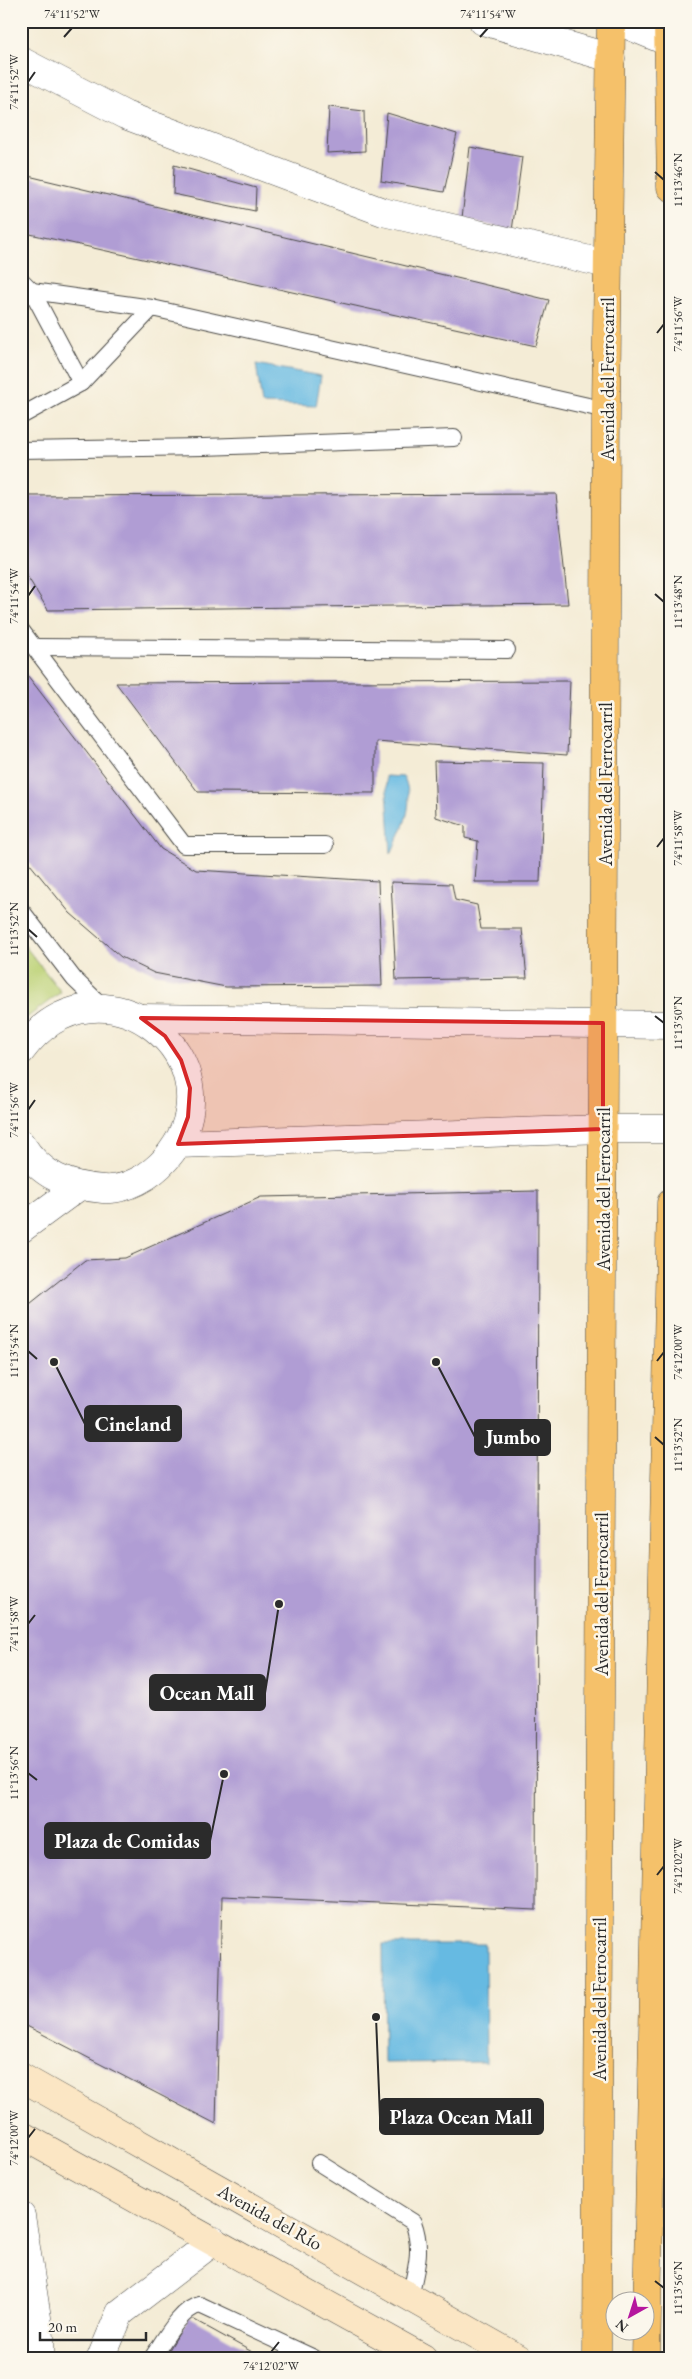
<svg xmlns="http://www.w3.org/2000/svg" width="692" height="2379" font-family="'EB Garamond',serif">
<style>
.green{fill:#bbd175;stroke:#737e50}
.water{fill:#66bae2;stroke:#487286}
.building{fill:#b09dd4}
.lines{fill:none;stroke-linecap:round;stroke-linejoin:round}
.lane-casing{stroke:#494845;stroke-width:18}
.street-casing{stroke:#494845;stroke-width:29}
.secondary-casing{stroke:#494845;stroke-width:29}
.primary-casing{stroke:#494845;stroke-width:29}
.lane{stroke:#fff;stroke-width:16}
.street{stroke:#fff;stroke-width:28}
.secondary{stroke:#fbe6c4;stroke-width:28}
.primary{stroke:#f5c16b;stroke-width:28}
.marked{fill:#d62828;fill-opacity:0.2;stroke:#d62828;stroke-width:4;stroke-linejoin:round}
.ticks{fill:none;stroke:#2b2b2b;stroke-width:2}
.labels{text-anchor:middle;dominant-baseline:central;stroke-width:5;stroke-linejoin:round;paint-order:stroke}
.street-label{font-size:19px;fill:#2b2b2b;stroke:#fbf7ec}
.leader{fill:none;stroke:#2b2b2b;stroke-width:2}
.callout-dot{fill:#2b2b2b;stroke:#fbf7ec;stroke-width:2}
.callout{fill:#2b2b2b;stroke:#2b2b2b;stroke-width:2}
.callout-label{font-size:20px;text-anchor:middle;font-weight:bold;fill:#fff}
.neatline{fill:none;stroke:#2b2b2b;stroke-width:2}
.ticks-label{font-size:12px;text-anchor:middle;fill:#2b2b2b}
</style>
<rect width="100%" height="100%" fill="#fbf7ec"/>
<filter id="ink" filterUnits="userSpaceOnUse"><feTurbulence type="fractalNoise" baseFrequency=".02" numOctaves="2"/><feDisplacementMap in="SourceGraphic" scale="10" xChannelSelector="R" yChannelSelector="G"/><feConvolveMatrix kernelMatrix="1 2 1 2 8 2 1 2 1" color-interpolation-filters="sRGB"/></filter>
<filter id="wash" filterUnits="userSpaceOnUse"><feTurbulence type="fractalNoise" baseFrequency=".0096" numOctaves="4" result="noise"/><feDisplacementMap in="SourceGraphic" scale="20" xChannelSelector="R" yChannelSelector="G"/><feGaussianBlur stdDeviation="1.12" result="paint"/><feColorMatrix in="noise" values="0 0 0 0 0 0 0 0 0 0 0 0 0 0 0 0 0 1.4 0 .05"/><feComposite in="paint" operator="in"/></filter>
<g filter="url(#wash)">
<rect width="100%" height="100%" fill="#f4ecd6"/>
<!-- green -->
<polygon class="green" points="21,941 61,992 21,1022"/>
<!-- water -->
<g class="water">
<polygon points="256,364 321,376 316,406 262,404"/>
<path d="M 386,776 L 404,777 C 416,807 403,826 391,854 Z"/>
<polygon points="383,1944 485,1944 486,2062 384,2063"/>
</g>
<g id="blocks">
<!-- building -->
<g class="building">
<polygon points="329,107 364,111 365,151 327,153"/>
<polygon points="387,113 457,134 444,192 381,181"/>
<polygon points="470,147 522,157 512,231 462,218"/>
<polygon points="174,165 256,188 255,211 173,194"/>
<polygon points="24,175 549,300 536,346 21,232 21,190"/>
<polygon points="556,494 568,604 48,610 21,566 21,496"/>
<polygon points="21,667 161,849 196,870 378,881 382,986 226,987 154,973 121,957 70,913 21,853"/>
<polygon points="570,681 567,755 375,741 375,793 198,792 116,683"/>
<polygon points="434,761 544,763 540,882 475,882 478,841 465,838 465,826 436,817"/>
<polygon points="391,882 452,884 455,900 477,905 481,929 522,929 527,978 396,980"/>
<polygon points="538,1191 536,1910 222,1896 216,2124 21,2023 21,1311 85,1260 125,1258 261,1197"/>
<polygon points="189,2317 263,2358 164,2358"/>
</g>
</g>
</g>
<g filter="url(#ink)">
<use href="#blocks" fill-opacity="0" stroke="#494845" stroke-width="1"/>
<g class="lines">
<!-- lane casing -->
<g class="lane-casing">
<g id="lane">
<polyline points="21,280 32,291 81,383"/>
<polyline points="32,291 152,308 606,410"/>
<polyline points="21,416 81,383 152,308"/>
<polyline points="21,450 203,447 454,438"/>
<polyline points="21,630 184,845 325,845"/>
<polyline points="34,647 507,650"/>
<polyline points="21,910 74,979 103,1007"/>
<path d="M 319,2163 L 413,2222 C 423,2248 416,2270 410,2296"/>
<path d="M 152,2358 C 163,2342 181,2308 200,2305 L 314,2358"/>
</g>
</g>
<!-- street casing -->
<g class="street-casing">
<g id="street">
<polyline points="483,21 611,58"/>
<polyline points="618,21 671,43"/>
<polyline points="21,61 125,115 383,212 607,264"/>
<polyline points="141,1018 671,1025"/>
<path d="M 21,1051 C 101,942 248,1062 166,1159 C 151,1176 126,1191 103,1189 C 67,1186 41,1176 21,1144"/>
<polyline points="178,1144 603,1129 671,1129"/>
<polyline points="21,1229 78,1187"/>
<polyline points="21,2216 40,2337 40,2358"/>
<polyline points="101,2358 120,2313 214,2241"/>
</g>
</g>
<!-- secondary casing -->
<g class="secondary-casing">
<g id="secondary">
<polyline points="21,2077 518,2358"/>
<polyline points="21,2135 423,2358"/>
</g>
</g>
<!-- primary casing -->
<g class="primary-casing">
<g id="primary">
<polyline points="668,21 671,187"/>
<polyline points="597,2358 606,410 611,21"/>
<polyline points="646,2358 671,1203"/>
</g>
</g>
<!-- lane -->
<use href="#lane" class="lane"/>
<!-- street -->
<use href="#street" class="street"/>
<!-- secondary -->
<use href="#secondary" class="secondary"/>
<!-- primary -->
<use href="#primary" class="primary"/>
</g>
</g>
<!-- marked area -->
<path class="marked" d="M 141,1018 L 603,1023 L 603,1129 L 178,1144 L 188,1117 L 190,1088 L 181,1060 L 165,1036 Z"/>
<!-- ticks -->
<path class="ticks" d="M 64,37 L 72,28M 480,37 L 488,28M 28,82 L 35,72M 655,172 L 664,180M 657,333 L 664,324M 655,594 L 664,602M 28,596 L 35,586M 657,847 L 664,838M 28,929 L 37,937M 655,1016 L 664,1023M 28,1110 L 35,1100M 28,1351 L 37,1359M 657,1361 L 664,1352M 655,1437 L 664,1445M 28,1624 L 35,1615M 28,1773 L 37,1780M 657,1875 L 664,1866M 28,2138 L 35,2129M 655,2281 L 664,2288M 271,2352 L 279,2342"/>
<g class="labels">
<!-- street labels -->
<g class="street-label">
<text transform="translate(607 379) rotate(-90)">Avenida del Ferrocarril</text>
<text transform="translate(605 784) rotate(-90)">Avenida del Ferrocarril</text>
<text transform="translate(603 1189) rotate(-90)">Avenida del Ferrocarril</text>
<text transform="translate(601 1594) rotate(-90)">Avenida del Ferrocarril</text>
<text transform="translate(599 1999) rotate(-90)">Avenida del Ferrocarril</text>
<text transform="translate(270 2217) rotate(29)">Avenida del Río</text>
</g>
</g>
<!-- callouts -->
<path class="leader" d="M54 1362L85 1424M436 1362L475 1437M279 1604L265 1693M224 1774L210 1841M376 2017L380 2117"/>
<g class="callout-dot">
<circle cx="54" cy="1362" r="5"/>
<circle cx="436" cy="1362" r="5"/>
<circle cx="279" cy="1604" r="5"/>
<circle cx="224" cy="1774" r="5"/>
<circle cx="376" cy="2017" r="5"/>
</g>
<g class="callout">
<rect x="85" y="1406" width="96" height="35" rx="5"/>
<rect x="475" y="1420" width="75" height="35" rx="5"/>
<rect x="150" y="1675" width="115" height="35" rx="5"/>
<rect x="45" y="1823" width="165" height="35" rx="5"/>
<rect x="380" y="2099" width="163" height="35" rx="5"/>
</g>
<g class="callout-label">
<text x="133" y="1431">Cineland</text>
<text x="513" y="1444">Jumbo</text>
<text x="207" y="1700">Ocean Mall</text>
<text x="127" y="1848">Plaza de Comidas</text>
<text x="461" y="2124">Plaza Ocean Mall</text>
</g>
<!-- margin -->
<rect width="692" height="2379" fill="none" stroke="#fbf7ec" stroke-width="55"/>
<!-- north arrow -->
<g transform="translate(630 2316) rotate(219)"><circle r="24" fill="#fbf7ec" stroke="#a8a59f"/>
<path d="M0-4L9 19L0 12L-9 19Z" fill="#b5179e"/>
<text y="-8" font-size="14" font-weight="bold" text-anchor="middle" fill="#2b2b2b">N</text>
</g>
<!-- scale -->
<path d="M40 2332v8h106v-8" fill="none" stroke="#2b2b2b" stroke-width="2.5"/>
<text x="48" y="2332" font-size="15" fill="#2b2b2b" stroke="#fbf7ec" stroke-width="4" paint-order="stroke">20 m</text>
<rect x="28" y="28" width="636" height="2324" class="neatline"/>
<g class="ticks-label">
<text x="72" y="18">74°11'52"W</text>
<text x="488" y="18">74°11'54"W</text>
<text transform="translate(14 82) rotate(-90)" y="4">74°11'52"W</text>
<text transform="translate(678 180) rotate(-90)" y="4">11°13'46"N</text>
<text transform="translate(678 324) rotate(-90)" y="4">74°11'56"W</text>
<text transform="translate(14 596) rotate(-90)" y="4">74°11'54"W</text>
<text transform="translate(678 602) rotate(-90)" y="4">11°13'48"N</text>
<text transform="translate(678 838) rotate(-90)" y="4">74°11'58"W</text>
<text transform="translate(14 929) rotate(-90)" y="4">11°13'52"N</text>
<text transform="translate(678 1023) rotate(-90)" y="4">11°13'50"N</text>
<text transform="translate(14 1110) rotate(-90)" y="4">74°11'56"W</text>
<text transform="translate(14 1351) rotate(-90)" y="4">11°13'54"N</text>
<text transform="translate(678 1352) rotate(-90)" y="4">74°12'00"W</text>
<text transform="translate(678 1445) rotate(-90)" y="4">11°13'52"N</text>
<text transform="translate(14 1624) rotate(-90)" y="4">74°11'58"W</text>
<text transform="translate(14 1773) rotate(-90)" y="4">11°13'56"N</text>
<text transform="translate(678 1866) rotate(-90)" y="4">74°12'02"W</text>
<text transform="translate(14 2138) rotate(-90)" y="4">74°12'00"W</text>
<text transform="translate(678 2288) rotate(-90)" y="4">11°13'56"N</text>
<text x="271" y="2370">74°12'02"W</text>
</g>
</svg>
